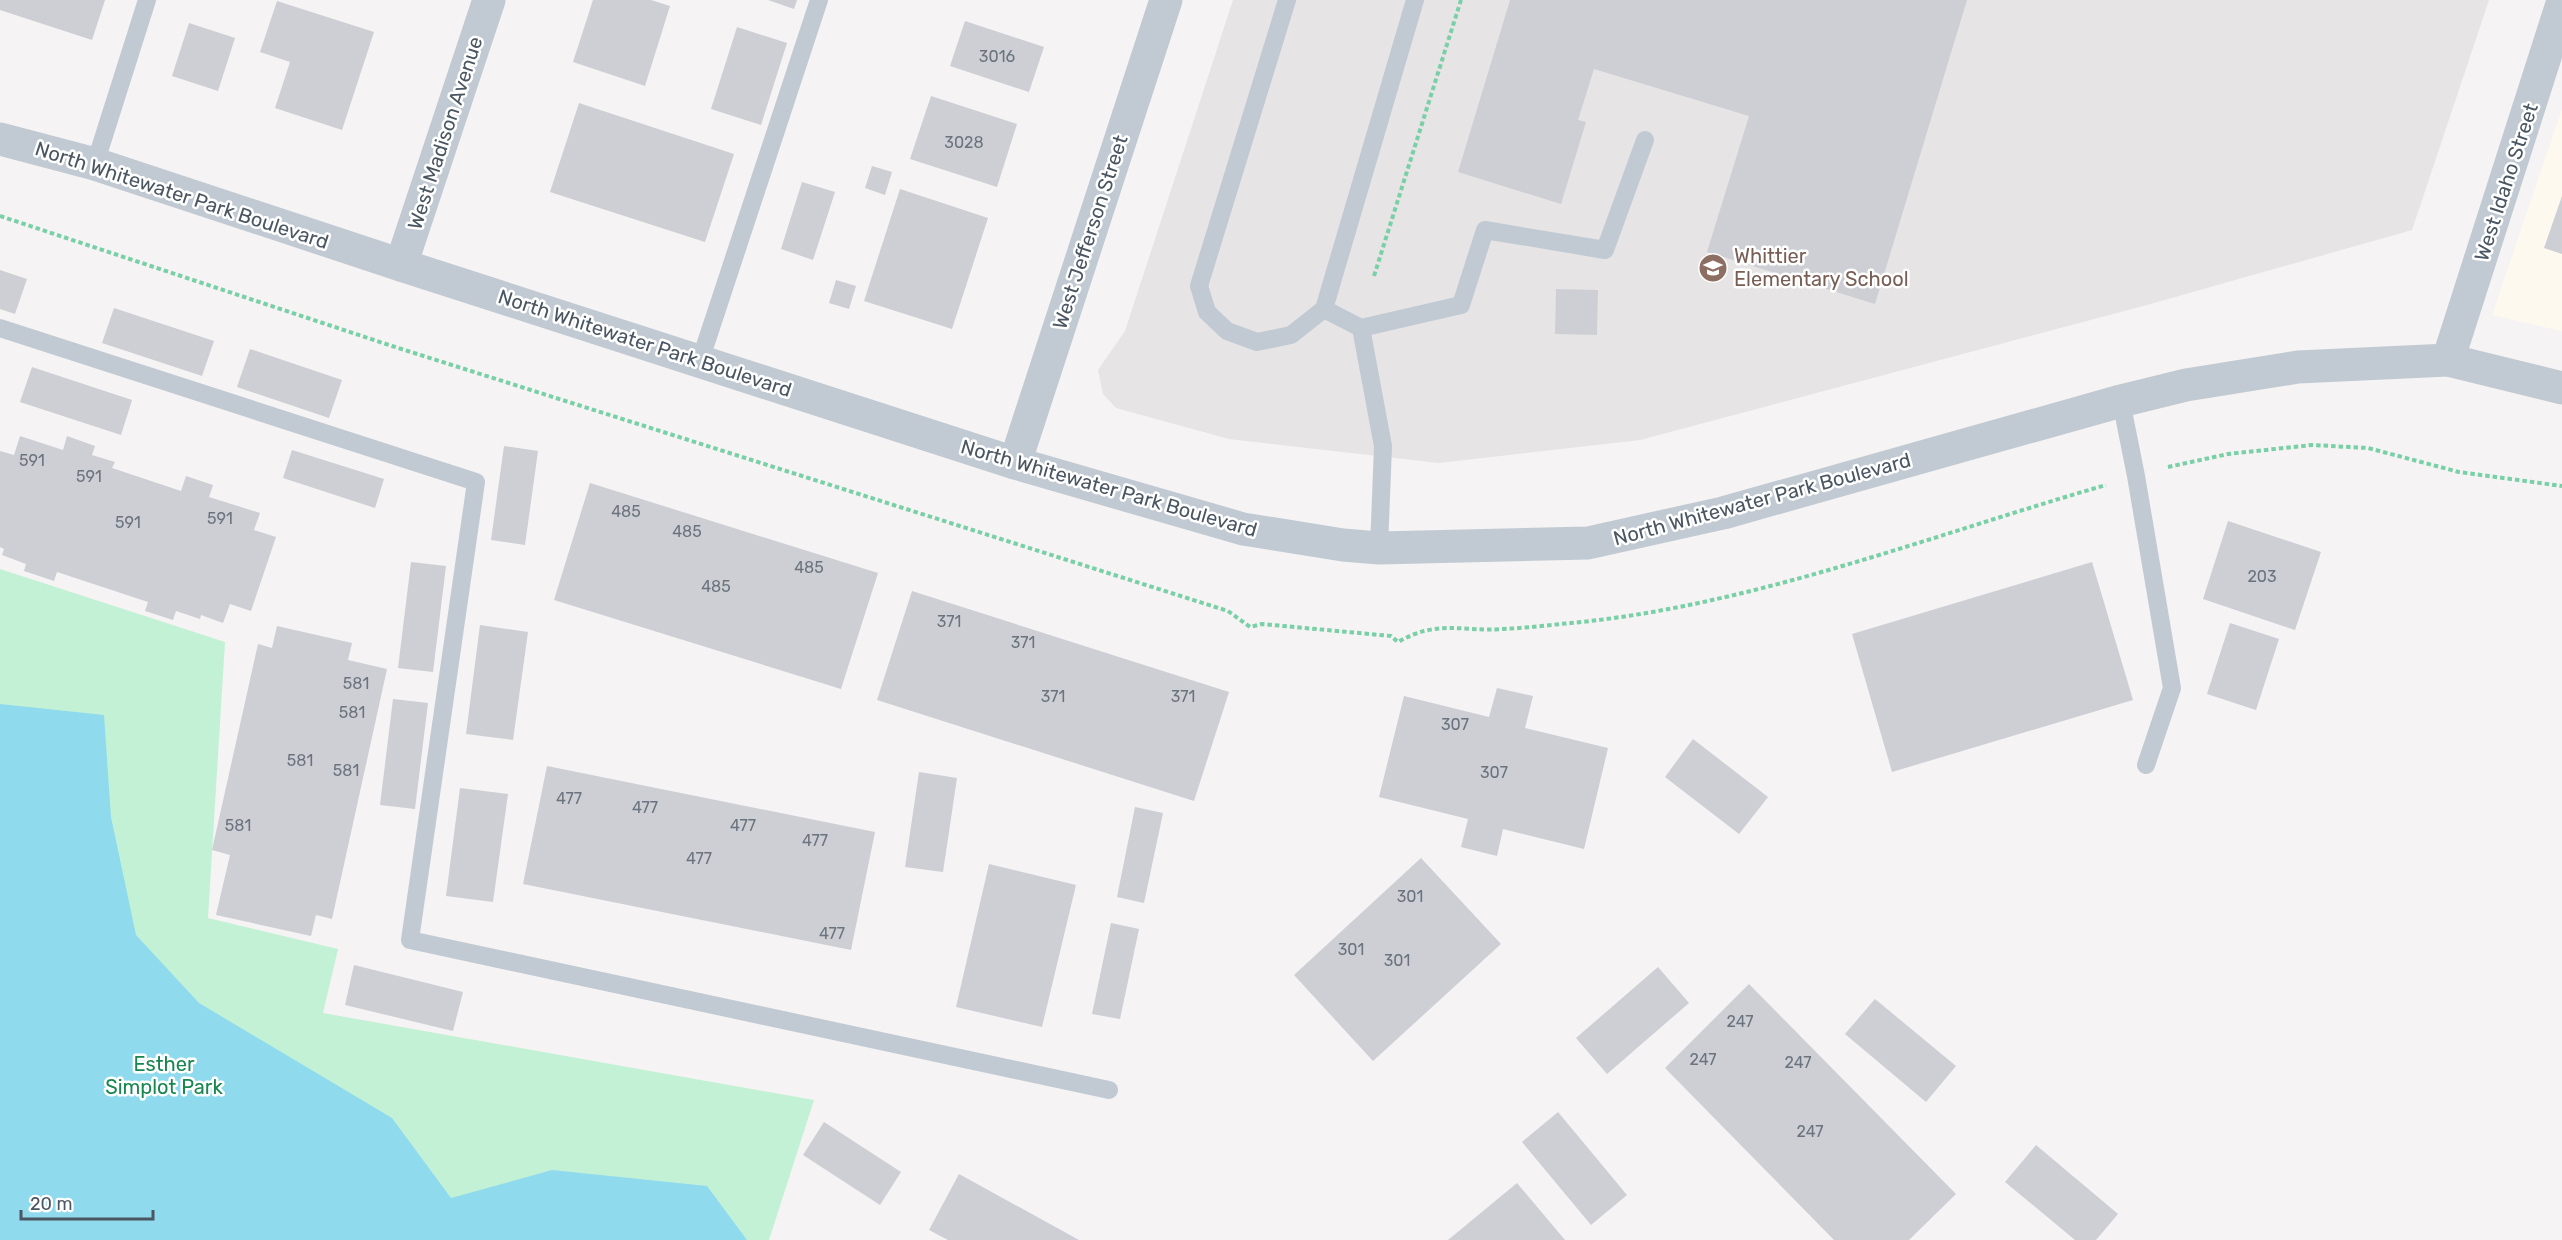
<svg xmlns="http://www.w3.org/2000/svg" width="2562" height="1240" font-family="Rubik,sans-serif">
<style>
.commercial{fill:#fdf9ef}
.education{fill:#e6e4e5}
.green{fill:#c3f1d5}
.water{fill:#90daee}
.building{fill:#cdcfd5}
.lines{fill:none;stroke-linecap:round;stroke-linejoin:round}
.path{stroke:#7ad0a6;stroke-width:4;stroke-dasharray:4.5 3;stroke-linecap:butt}
.service{stroke:#c1cad2;stroke-width:18}
.minor{stroke:#c1cad2;stroke-width:33}
.tertiary{stroke:#c1cad2;stroke-width:33}
.labels{text-anchor:middle;dominant-baseline:central;stroke-width:5;stroke-linejoin:round;paint-order:stroke}
.number-label{font-size:16px;fill:#6b747e}
.street-label{font-size:20px;fill:#4a5661;stroke:#fff}
.education-label{font-size:20px;fill:#785e54;stroke:#fff;text-anchor:start}
.park-label{font-size:20px;fill:#17864f;stroke:#fff}
</style>
<rect width="100%" height="100%" fill="#f5f3f3"/>
<!-- commercial -->
<polygon class="commercial" points="2562,109 2562,331 2492,315"/>
<!-- education -->
<polygon class="education" points="1233,0 2489,0 2412,230 2147,305 1640,440 1439,463 1229,439 1116,408 1103,394 1098,370 1125,331"/>
<!-- green -->
<polygon class="green" points="0,569 225,642 208,918 338,949 323,1013 814,1100 769,1240 0,1240"/>
<!-- water -->
<polygon class="water" points="0,704 104,715 111,817 136,935 199,1003 392,1118 451,1198 552,1170 707,1186 747,1240 0,1240"/>
<!-- building -->
<g class="building">
<polygon points="0,0 105,0 92,40 0,10"/>
<polygon points="593,0 651,0 670,6 645,86 573,62"/>
<polygon points="768,0 797,0 794,9"/>
<polygon points="1510,0 1967,0 1875,304 1707,252 1749,116 1594,69 1578,120 1586,122 1561,204 1458,172"/>
<polygon points="277,1 374,32 342,130 275,108 290,62 260,52"/>
<polygon points="965,21 1044,47 1029,92 950,66"/>
<polygon points="189,23 235,38 218,91 172,76"/>
<polygon points="737,27 787,43 761,125 711,109"/>
<polygon points="931,96 1017,124 997,187 910,159"/>
<polygon points="579,103 734,154 705,242 550,192"/>
<polygon points="872,166 892,172 885,195 865,188"/>
<polygon points="802,182 835,192 813,260 781,249"/>
<polygon points="900,189 988,218 952,329 864,301"/>
<polygon points="2562,196 2562,254 2544,248"/>
<polygon points="0,270 27,279 15,314 0,309"/>
<polygon points="836,280 856,286 849,309 829,303"/>
<polygon points="1556,289 1598,290 1597,335 1555,334"/>
<polygon points="114,308 214,341 202,376 102,343"/>
<polygon points="250,349 342,380 329,418 237,387"/>
<polygon points="32,367 132,400 121,435 20,402"/>
<polygon points="20,436 63,450 67,436 95,446 92,455 115,462 112,468 181,491 186,476 213,485 209,497 260,513 254,530 276,537 251,611 230,604 223,623 201,615 200,619 176,611 173,620 145,611 148,602 57,572 54,581 24,571 26,564 2,555 4,549 0,547 0,451 14,455"/>
<polygon points="504,446 538,451 525,545 491,540"/>
<polygon points="292,450 384,479 375,508 283,478"/>
<polygon points="590,483 878,573 841,689 554,600"/>
<polygon points="2228,521 2321,552 2295,630 2203,599"/>
<polygon points="411,562 446,566 433,672 398,668"/>
<polygon points="2092,562 2133,700 1892,772 1852,634"/>
<polygon points="912,591 1229,692 1194,801 877,700"/>
<polygon points="2230,623 2279,639 2256,710 2207,694"/>
<polygon points="480,625 528,632 513,740 466,734"/>
<polygon points="277,626 352,643 348,660 387,669 332,919 316,915 311,936 216,915 230,855 212,850 258,644 272,648"/>
<polygon points="1497,688 1533,696 1525,728 1608,748 1584,849 1503,829 1497,856 1461,847 1468,819 1379,797 1404,696 1489,717"/>
<polygon points="393,699 428,703 415,809 380,805"/>
<polygon points="1693,739 1768,797 1739,834 1665,777"/>
<polygon points="547,766 875,832 851,950 523,884"/>
<polygon points="919,772 957,778 943,872 905,867"/>
<polygon points="460,788 508,794 493,902 446,896"/>
<polygon points="1135,807 1163,813 1144,903 1117,897"/>
<polygon points="1421,858 1501,944 1373,1061 1294,975"/>
<polygon points="989,864 1076,885 1042,1027 956,1007"/>
<polygon points="1111,923 1139,929 1120,1019 1092,1014"/>
<polygon points="354,965 463,992 453,1031 345,1005"/>
<polygon points="1658,967 1689,1003 1607,1074 1576,1038"/>
<polygon points="1749,984 1956,1194 1909,1240 1834,1240 1665,1068"/>
<polygon points="1875,999 1956,1066 1926,1102 1845,1034"/>
<polygon points="1558,1112 1627,1195 1591,1225 1522,1142"/>
<polygon points="824,1122 901,1172 880,1205 803,1155"/>
<polygon points="2036,1145 2118,1214 2096,1240 2075,1240 2005,1182"/>
<polygon points="959,1174 1079,1240 948,1240 929,1230"/>
<polygon points="1517,1183 1565,1240 1448,1240"/>
</g>
<g class="lines">
<!-- path -->
<g class="path">
<path d="M 0,216 L 392,346 L 1228,611 L 1250,627 L 1262,624 L 1391,636 L 1398,642 C 1438,619 1461,632 1503,629 C 1526,628 1549,625 1571,623 C 1752,606 1932,535 2106,485"/>
<polyline points="1374,276 1461,0"/>
<polyline points="2168,467 2228,454 2312,445 2368,448 2459,472 2562,486"/>
</g>
<!-- service -->
<g class="service">
<polyline points="1287,0 1199,286 1207,312 1227,331 1257,342 1291,335 1324,309 1415,0"/>
<polyline points="95,164 147,0"/>
<polyline points="1324,309 1361,328 1383,446 1379,548"/>
<polyline points="0,328 476,482 410,940 1109,1090"/>
<polyline points="1361,328 1461,305 1485,230 1605,250 1645,140"/>
<polyline points="700,361 819,0"/>
<polyline points="2121,401 2136,476 2172,688 2146,765"/>
</g>
<!-- minor -->
<g class="minor">
<polyline points="401,265 489,0"/>
<polyline points="2448,360 2562,4"/>
<polyline points="1015,463 1166,0"/>
</g>
<!-- tertiary -->
<polyline class="tertiary" points="0,139 95,164 401,265 1015,463 1243,529 1343,545 1379,548 1588,543 1723,513 2121,401 2186,385 2298,367 2448,360 2562,388"/>
</g>
<!-- icons -->
<defs>
<g id="school-disc" transform="scale(1.5)"><circle r="9.5" fill="#8d6e63" stroke="#fff"/><path d="M0-5L7-2L0 1L-7-2ZM-4 1L0 2.5L4 1V4Q0 6-4 4Z" fill="#fff"/></g>
</defs>
<g fill-rule="evenodd">
<use href="#school-disc" x="1713" y="268"/>
</g>
<g class="labels">
<!-- number labels -->
<g class="number-label">
<text x="997" y="56">3016</text>
<text x="964" y="142">3028</text>
<text x="32" y="460">591</text>
<text x="89" y="476">591</text>
<text x="626" y="511">485</text>
<text x="220" y="518">591</text>
<text x="128" y="522">591</text>
<text x="687" y="531">485</text>
<text x="809" y="567">485</text>
<text x="2262" y="576">203</text>
<text x="716" y="586">485</text>
<text x="949" y="621">371</text>
<text x="1023" y="642">371</text>
<text x="356" y="683">581</text>
<text x="1053" y="696">371</text>
<text x="1183" y="696">371</text>
<text x="352" y="712">581</text>
<text x="1455" y="724">307</text>
<text x="300" y="760">581</text>
<text x="346" y="770">581</text>
<text x="1494" y="772">307</text>
<text x="569" y="798">477</text>
<text x="645" y="807">477</text>
<text x="238" y="825">581</text>
<text x="743" y="825">477</text>
<text x="815" y="840">477</text>
<text x="699" y="858">477</text>
<text x="1410" y="896">301</text>
<text x="832" y="933">477</text>
<text x="1351" y="949">301</text>
<text x="1397" y="960">301</text>
<text x="1740" y="1021">247</text>
<text x="1703" y="1059">247</text>
<text x="1798" y="1062">247</text>
<text x="1810" y="1131">247</text>
</g>
<!-- street labels -->
<g class="street-label">
<text transform="translate(445 133) rotate(-72)">West Madison Avenue</text>
<text transform="translate(2506 182) rotate(-72)">West Idaho Street</text>
<text transform="translate(182 195) rotate(18)">North Whitewater Park Boulevard</text>
<text transform="translate(1090 232) rotate(-72)">West Jefferson Street</text>
<text transform="translate(645 343) rotate(18)">North Whitewater Park Boulevard</text>
<text transform="translate(1109 488) rotate(16)">North Whitewater Park Boulevard</text>
<text transform="translate(1762 499) rotate(-15)">North Whitewater Park Boulevard</text>
</g>
<!-- education labels -->
<g class="education-label">
<text x="1734" y="256">Whittier<tspan x="1734" dy="23">Elementary School</tspan></text>
</g>
<!-- park labels -->
<g class="park-label">
<text x="164" y="1064">Esther<tspan x="164" dy="23">Simplot Park</tspan></text>
</g>
</g>
<!-- scale -->
<path d="M21 1210v9h132v-9" fill="none" stroke="#4a5661" stroke-width="3"/>
<text x="30" y="1210" font-size="18" fill="#4a5661" stroke="#ffffff" stroke-width="4.5" paint-order="stroke">20 m</text>
</svg>
